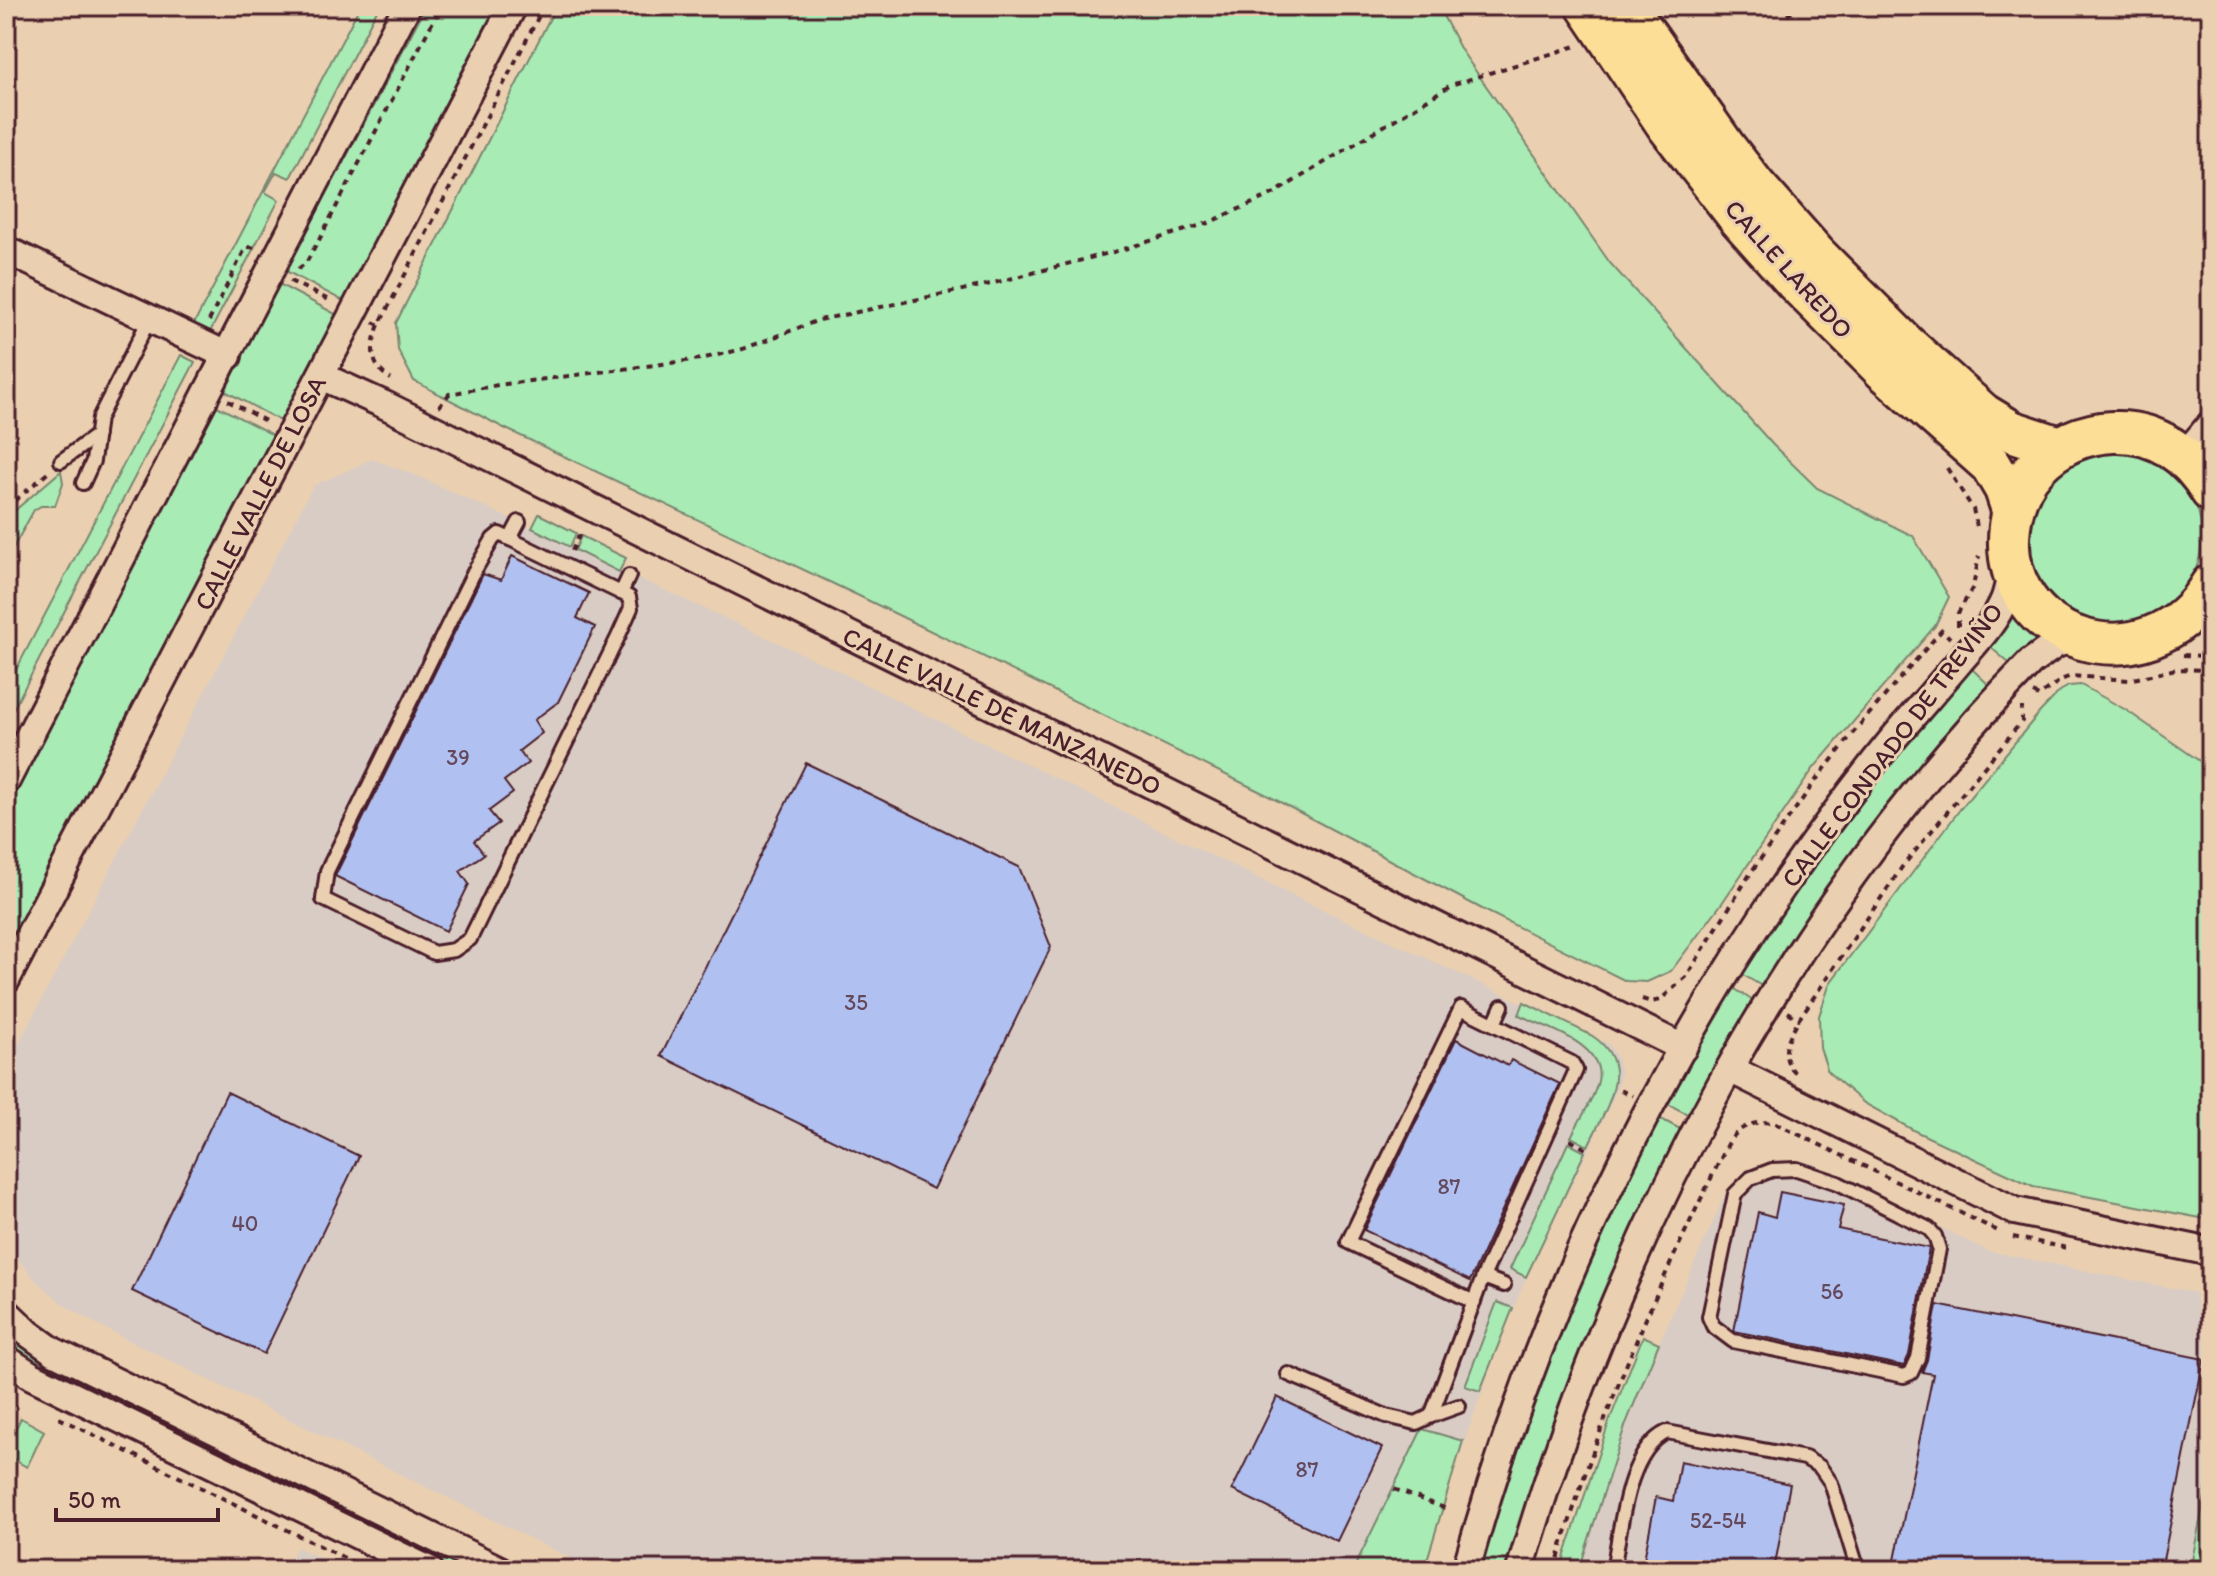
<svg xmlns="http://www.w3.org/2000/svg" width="2217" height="1576" font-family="Itim,sans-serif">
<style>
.built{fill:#d9ccc4}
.green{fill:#a9ebb4;stroke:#7a8570;stroke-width:2}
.building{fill:#b0c1f1;stroke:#4a1f2b;stroke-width:2}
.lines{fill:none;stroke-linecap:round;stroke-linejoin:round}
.lane-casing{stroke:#4a1f2b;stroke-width:18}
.street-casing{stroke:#4a1f2b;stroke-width:32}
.primary-casing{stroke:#4a1f2b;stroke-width:46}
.path{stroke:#4a1f2b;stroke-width:4;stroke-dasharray:6 6;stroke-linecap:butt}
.lane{stroke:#ead0b1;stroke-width:12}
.street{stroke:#ead0b1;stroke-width:26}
.primary{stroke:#fcde96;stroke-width:40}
.labels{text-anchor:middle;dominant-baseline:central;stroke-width:6;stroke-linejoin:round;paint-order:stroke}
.number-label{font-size:22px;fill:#64485c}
.street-label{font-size:26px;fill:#4a1f2b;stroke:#ead0b1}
</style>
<rect width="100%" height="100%" fill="#ead0b1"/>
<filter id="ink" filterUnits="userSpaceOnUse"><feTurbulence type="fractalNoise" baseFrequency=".0125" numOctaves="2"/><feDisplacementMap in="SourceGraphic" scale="16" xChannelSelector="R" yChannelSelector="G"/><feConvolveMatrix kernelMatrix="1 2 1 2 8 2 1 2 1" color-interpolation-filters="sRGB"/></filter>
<g filter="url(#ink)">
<!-- built -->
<g class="built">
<polygon points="372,459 420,477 822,663 1298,898 1609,1044 1617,1057 1621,1074 1616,1092 1524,1283 1495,1355 1419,1570 594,1570 100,1326 66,1306 37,1282 14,1254 6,1238 6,1067 313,486"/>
<polygon points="1785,1160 1811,1163 1988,1251 2211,1296 2211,1467 2190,1570 1579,1570 1625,1426 1659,1343 1726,1192 1744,1174"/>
<polygon points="297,1547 344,1570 285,1570"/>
</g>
<!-- green -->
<g class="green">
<polygon points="360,6 379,6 290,178 276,172 265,192 279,200 210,332 194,324"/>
<polygon points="426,6 501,6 347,303 286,271"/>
<polygon points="556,6 1438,6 1461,50 1610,263 1773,445 1817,488 1913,536 1949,597 1935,626 1813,769 1722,903 1671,971 1647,982 1626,981 1484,910 1263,793 857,595 502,427 414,381 398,350 396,323"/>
<polygon points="279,284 339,316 284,423 225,391"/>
<polygon points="181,355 195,362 6,723 6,689"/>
<polygon points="217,406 277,437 6,954 6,808"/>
<circle cx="2115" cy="537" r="87"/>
<polygon points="61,471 63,483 55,506 41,506 34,510 6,561 6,518"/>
<polygon points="539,514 576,533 570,547 532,528"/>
<polygon points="581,536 626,558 619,572 575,550"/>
<polygon points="2012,610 2021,626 2038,639 2010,664 1989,646 2002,632"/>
<polygon points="1970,667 1991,687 1765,988 1740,973 1810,867 1877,778"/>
<polygon points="2081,685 2126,710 2211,769 2211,1220 2033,1186 1915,1131 1864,1103 1828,1072 1820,1048 1819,1016 1830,983 1961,808 2040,712 2060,691 2069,686"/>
<polygon points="1732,987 1756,1003 1691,1116 1666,1103"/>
<path d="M 1524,1002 L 1591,1035 C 1638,1065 1605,1109 1588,1146 L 1571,1137 C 1579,1120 1594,1100 1598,1081 C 1606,1044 1545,1027 1519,1015 Z"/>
<path d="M 1657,1117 L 1684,1131 C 1608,1270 1552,1418 1507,1570 L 1479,1570 L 1521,1430 L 1578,1283 Z"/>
<polygon points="1568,1143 1585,1152 1526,1277 1510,1269"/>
<polygon points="1497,1302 1513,1308 1480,1391 1465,1386"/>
<polygon points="6,1328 57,1368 469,1570 453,1570 32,1362 6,1342"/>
<polygon points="1643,1336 1659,1343 1625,1426 1579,1570 1560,1570 1609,1422"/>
<polygon points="21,1418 44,1431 27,1467 6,1455 6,1447"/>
<polygon points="1422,1429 1463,1441 1424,1570 1353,1570"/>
<polygon points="2211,1467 2211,1570 2190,1570"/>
</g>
<!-- building -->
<g class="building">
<polygon points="512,556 589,593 577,618 595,627 558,702 534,720 542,733 519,751 528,763 504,781 513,793 489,811 499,823 474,841 484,854 460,871 469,884 446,931 335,876 336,874 483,574 501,580"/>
<polygon points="806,763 1019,867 1051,947 933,1189 661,1056"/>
<polygon points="1456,1039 1508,1066 1511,1060 1560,1084 1470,1281 1364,1230"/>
<polygon points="227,1092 359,1156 264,1354 132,1291"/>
<polygon points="1780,1192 1844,1205 1838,1229 1929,1248 1909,1355 1904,1366 1734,1331 1758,1212 1775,1217"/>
<polygon points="1937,1305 2204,1359 2161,1570 1893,1570 1933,1374 1922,1372 1927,1360"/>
<polygon points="1277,1397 1382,1448 1337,1541 1232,1490"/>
<polygon points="1680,1461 1790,1484 1774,1570 1642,1570 1656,1497 1673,1501"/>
</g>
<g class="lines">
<!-- lane casing -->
<g class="lane-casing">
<g id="lane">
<polyline points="61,461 97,435"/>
<polyline points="83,483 93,461 99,418 150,318"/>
<polyline points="519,522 510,539 621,593 629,576"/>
<polyline points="510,539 499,534 493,539 475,570 327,871 323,899 434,953 454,950 470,939 618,637 631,608 629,597 621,593"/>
<polyline points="1494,1024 1502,1006"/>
<polygon points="1797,1169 1838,1183 1929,1229 1935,1236 1939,1249 1918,1358 1911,1373 1904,1376 1733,1341 1713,1326 1709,1317 1735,1194 1751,1178 1772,1170"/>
<polyline points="1483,1277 1504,1285"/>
<polyline points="1288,1374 1386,1416 1416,1423 1431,1416"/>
<polyline points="1459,1406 1431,1416 1483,1277 1576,1070 1572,1063 1461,1008 1348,1242 1474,1302"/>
<path d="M 1613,1570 C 1621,1530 1626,1451 1667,1432 L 1805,1458 L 1820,1467 L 1831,1483 L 1858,1570"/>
</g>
</g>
<!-- street casing -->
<g class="street-casing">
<g id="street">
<polyline points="6,250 228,356"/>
<polyline points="321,376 385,405 1683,1048"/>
<polyline points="2184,456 2211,424"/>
<polyline points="6,781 407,6"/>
<polyline points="6,980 513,6"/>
<polyline points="1730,1069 2015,1211 2211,1252"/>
<polyline points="6,1312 28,1333 53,1351 500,1570"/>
<polyline points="6,1359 32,1376 429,1570"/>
<path d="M 1466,1570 C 1534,1323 1644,1087 1790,876 C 1823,829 1856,784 1892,740 C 1914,714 1937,688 1959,662 C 1976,642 1995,623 2005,598 C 2008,589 2010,578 2013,569"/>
<path d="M 1520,1570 C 1618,1236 1786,913 2031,662 L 2056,644 L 2075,638"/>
</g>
</g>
<!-- primary casing -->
<g class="primary-casing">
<g id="primary">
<polyline points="1587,6 1667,125 1739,218 1795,281 1884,370 1991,465 2005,489 2012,510"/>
<polyline points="1626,6 1724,146 1755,186 1817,256 1905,344 1983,414 2011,431 2060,447"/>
<path d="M 2211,491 C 2190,455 2156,430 2113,432 C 2084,433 2057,445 2037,466 C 2021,483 2013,503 2010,526 C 1995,642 2148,691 2211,585"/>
</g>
</g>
<!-- path -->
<g class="path">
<polyline points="1787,15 1807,6"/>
<polyline points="298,269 306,263 319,240 441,6"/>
<polyline points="290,281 333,302"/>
<polyline points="209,321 244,251 248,247 258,248"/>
<polyline points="373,322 379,325 544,6"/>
<path d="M 379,325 C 370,346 369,366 391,379"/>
<polyline points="228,401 269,423"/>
<polyline points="439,407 449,394 498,385 701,359 743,349 819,320 986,285 1121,250 1208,223 1273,194 1451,85 1576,46"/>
<polyline points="1947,468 1973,509 1978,531"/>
<polyline points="6,508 50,471"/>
<polyline points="572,551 581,531"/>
<polyline points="1958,626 1958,613 1973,587 1979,556"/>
<polyline points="2183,655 2211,656"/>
<polyline points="2033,693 2039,696 2061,680 2071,676 2129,680 2176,669 2211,670"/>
<polyline points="1642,999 1651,1002 1660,1000 1686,977 1752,871 1813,784 1857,728 1942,630 1950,638"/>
<polyline points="1788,1012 1799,1019 1902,867 2022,721 2022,707"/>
<path d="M 1795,1073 C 1778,1055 1788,1038 1799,1019"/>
<polyline points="1621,1090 1633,1096"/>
<polyline points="1570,1140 1590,1151"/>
<polyline points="2013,1237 2067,1248"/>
<polyline points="6,1404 12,1393"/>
<polyline points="59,1418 369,1570"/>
<polyline points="1394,1489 1447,1509"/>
<path d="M 1555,1570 C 1597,1421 1659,1282 1728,1144 C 1738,1126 1755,1120 1775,1123 L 1998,1231"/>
</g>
<!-- lane -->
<use href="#lane" class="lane"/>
<!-- street -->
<use href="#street" class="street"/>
<!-- primary -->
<use href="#primary" class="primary"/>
</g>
</g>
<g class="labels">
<!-- number labels -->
<g class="number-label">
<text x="458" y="757">39</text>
<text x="856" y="1002">35</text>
<text x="1449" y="1186">87</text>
<text x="245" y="1223">40</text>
<text x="1832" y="1291">56</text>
<text x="1307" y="1469">87</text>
<text x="1718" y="1520">52-54</text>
</g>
<!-- street labels -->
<g class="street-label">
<text transform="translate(1789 269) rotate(48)">CALLE LAREDO</text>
<text transform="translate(260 493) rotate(-63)">CALLE VALLE DE LOSA</text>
<text transform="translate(1002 711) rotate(26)">CALLE VALLE DE MANZANEDO</text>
<text transform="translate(1892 745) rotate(-53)">CALLE CONDADO DE TREVIÑO</text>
</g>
</g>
<!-- margin -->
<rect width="2217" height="1576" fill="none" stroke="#ead0b1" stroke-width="32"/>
<rect x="16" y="16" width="2185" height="1544" fill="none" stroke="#4a1f2b" stroke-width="3" filter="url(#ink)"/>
<!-- scale -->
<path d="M56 1508v12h162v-12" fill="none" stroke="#4a1f2b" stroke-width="4"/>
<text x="68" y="1508" font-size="24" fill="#4a1f2b" stroke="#ead0b1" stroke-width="6" paint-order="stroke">50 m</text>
</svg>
